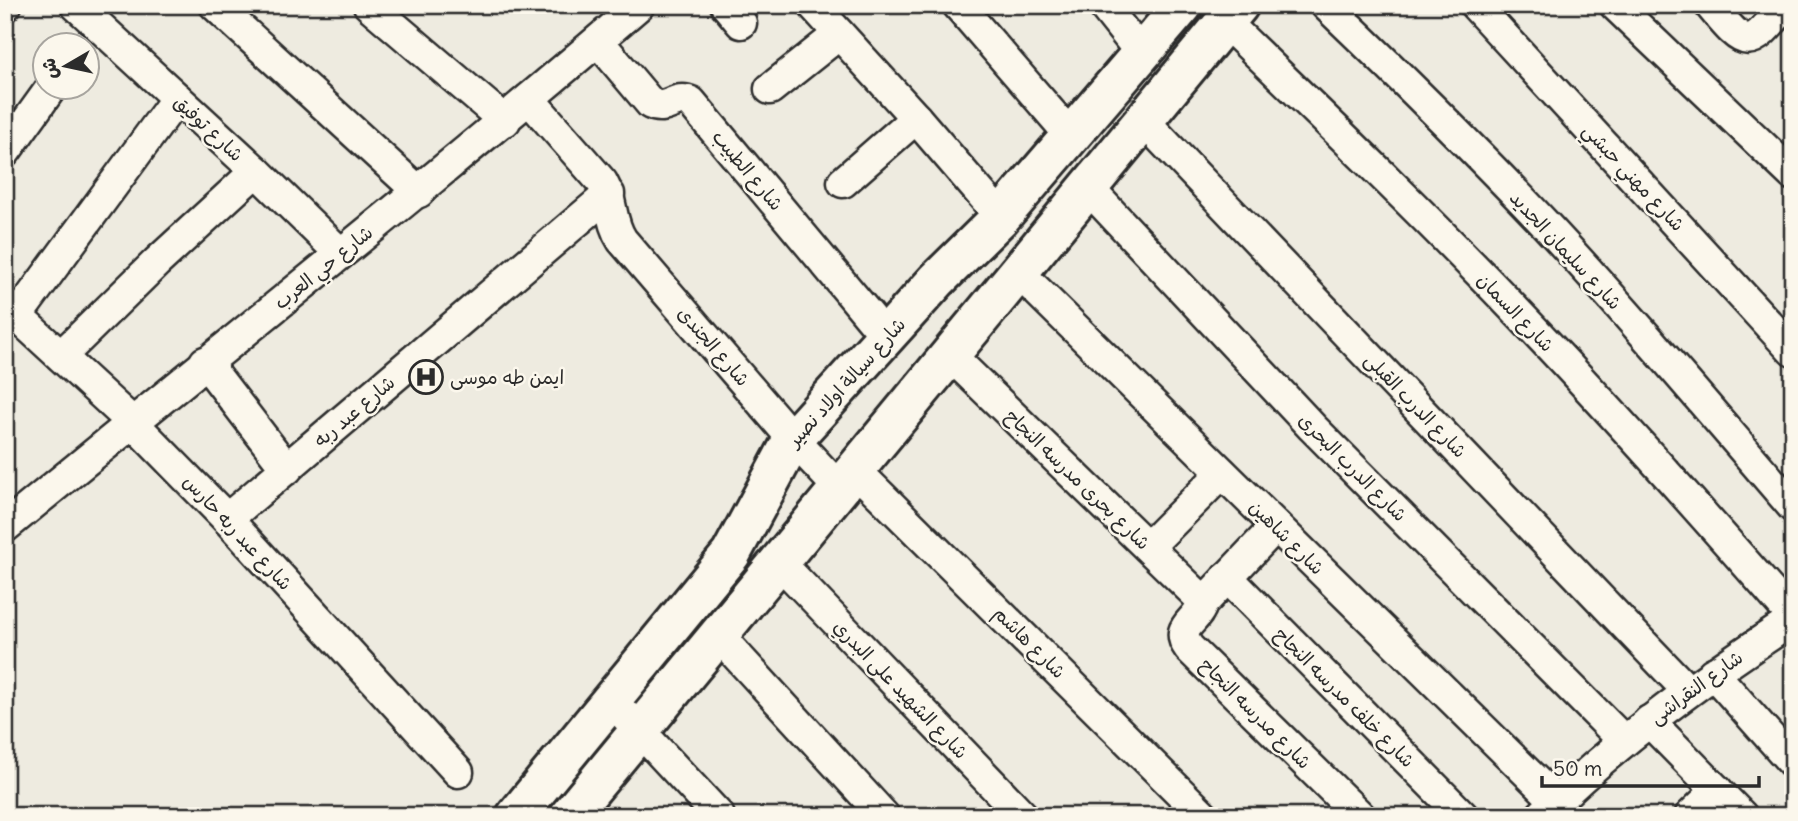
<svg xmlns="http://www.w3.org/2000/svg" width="1798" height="821" font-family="Delius,'Playpen Sans Arabic',sans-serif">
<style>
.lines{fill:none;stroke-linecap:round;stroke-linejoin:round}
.minor-casing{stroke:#2b2b2b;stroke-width:35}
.secondary-casing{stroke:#2b2b2b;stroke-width:44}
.minor{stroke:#fbf7ec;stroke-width:30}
.secondary{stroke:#fbf7ec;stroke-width:38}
.labels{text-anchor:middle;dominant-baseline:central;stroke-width:5;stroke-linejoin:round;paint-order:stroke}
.street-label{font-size:19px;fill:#2b2b2b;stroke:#fbf7ec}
.poi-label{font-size:19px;fill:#2b2b2b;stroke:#fbf7ec;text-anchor:start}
</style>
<rect width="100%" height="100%" fill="#eeebe0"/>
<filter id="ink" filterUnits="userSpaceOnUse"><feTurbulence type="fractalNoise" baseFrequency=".0143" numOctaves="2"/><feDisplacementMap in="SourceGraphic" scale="14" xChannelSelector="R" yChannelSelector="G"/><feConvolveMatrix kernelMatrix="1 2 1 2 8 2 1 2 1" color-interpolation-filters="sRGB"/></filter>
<g filter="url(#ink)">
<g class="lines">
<!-- minor casing -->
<g class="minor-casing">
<g id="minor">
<polyline points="76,5 256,171 340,253"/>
<polyline points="215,5 419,192"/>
<polyline points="369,5 505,121"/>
<polyline points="726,5 741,23"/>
<polyline points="813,5 916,118 1001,217"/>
<polyline points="958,5 1071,136"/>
<polyline points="1103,5 1141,53"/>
<path d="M 1326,5 C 1400,76 1473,148 1544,223 C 1630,315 1711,412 1793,507"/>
<polyline points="1475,5 1793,351"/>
<polyline points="1615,5 1793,175"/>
<path d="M 1710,5 C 1748,51 1748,49 1786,5"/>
<polyline points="5,6 6,5"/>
<path d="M 1225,22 C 1324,118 1424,214 1519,314 C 1613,412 1703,514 1793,617"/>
<path d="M 598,41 L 651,104 C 668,112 675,94 691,102 L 886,336"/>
<polyline points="770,89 839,34"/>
<path d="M 529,99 L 602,182 C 614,203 609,220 622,240 L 793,439 L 839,488"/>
<polyline points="1143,120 1688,691"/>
<polyline points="5,152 51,88"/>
<polyline points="843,182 916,118"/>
<polyline points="1088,188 1312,427 1624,741"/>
<polyline points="1019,273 1556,801"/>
<polyline points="5,305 132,422 227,519 458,772"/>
<polyline points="17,316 177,98"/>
<polyline points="61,356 157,262 256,171"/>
<polyline points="951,356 1200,598 1202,604"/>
<polyline points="205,362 287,469"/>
<polyline points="855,470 1204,816"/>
<polyline points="227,519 609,194"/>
<path d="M 1276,526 L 1202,604 C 1198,622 1173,626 1189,648 L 1360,816"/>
<path d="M 5,527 C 216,353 432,184 639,5"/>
<polyline points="1148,547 1222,473"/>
<polyline points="779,562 1023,816"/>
<polyline points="1227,577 1463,816"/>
<polyline points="718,635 884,816"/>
<polyline points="1713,673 1793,763"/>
<polyline points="611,700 719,816"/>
<polyline points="1649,721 1742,816"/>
<path d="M 1541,816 C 1617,741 1704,678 1793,620"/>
<polyline points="1690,816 1717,790"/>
</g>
</g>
<!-- secondary casing -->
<g class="secondary-casing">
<g id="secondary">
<polyline points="516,816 731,554 793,439 937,280 1001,217 1183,5"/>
<polyline points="569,816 1239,5"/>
</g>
</g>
<!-- minor -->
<use href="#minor" class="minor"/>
<!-- secondary -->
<use href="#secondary" class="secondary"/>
</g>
</g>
<!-- icons -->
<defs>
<g id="hospital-ring" transform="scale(1.75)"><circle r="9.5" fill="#fbf7ec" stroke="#2b2b2b" stroke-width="1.5"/><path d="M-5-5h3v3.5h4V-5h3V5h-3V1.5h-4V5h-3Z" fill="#2b2b2b"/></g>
</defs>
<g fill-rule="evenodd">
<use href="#hospital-ring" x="426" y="377"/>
</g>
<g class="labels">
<!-- street labels -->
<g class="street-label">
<text transform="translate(209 128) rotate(43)">شارع توفيق</text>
<text transform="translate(748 170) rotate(50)">شارع الطبيب</text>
<text transform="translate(1634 177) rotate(47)">شارع مهني حبشي</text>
<text transform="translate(1566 250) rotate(47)">شارع سليمان الجديد</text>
<text transform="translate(323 267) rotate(-39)">شارع حي العرب</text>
<text transform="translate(1516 312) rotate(46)">شارع السمان</text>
<text transform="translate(714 346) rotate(49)">شارع الجندى</text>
<text transform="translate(846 382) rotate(-48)">شارع سيالة اولاد نصير</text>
<text transform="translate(1416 405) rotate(46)">شارع الدرب القبلى</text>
<text transform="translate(354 411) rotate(-40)">شارع عبد ربه</text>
<text transform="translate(1353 467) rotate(45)">شارع الدرب البحرى</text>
<text transform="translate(1078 479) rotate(44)">شارع بحرى مدرسه النجاح</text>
<text transform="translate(238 532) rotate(47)">شارع عبد ربه حارس</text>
<text transform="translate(1287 537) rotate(45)">شارع شاهين</text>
<text transform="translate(1030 642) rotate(45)">شارع هاشم</text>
<text transform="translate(1696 687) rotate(-36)">شارع النقراشى</text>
<text transform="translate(901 689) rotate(46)">شارع الشهيد على البدري</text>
<text transform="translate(1345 697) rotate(45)">شارع خلف مدرسه النجاح</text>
<text transform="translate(1256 713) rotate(45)">شارع مدرسه النجاح</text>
</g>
<!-- poi labels -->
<g class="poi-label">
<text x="450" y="377">ايمن طه موسى</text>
</g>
</g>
<!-- margin -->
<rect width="1798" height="821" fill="none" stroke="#fbf7ec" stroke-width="28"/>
<rect x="14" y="14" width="1770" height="793" fill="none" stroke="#2b2b2b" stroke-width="2.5" filter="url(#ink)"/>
<!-- north arrow -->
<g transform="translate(66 66) rotate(261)"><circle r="33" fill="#fbf7ec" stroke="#a8a59f" stroke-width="2"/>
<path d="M0-5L12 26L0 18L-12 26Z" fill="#2b2b2b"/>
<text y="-10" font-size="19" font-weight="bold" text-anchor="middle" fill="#2b2b2b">ش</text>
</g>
<!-- scale -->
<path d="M1542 776v10h217v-10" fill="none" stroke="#2b2b2b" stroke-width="3.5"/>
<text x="1553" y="776" font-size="21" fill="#2b2b2b" stroke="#fbf7ec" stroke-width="5" paint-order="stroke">50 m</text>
</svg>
